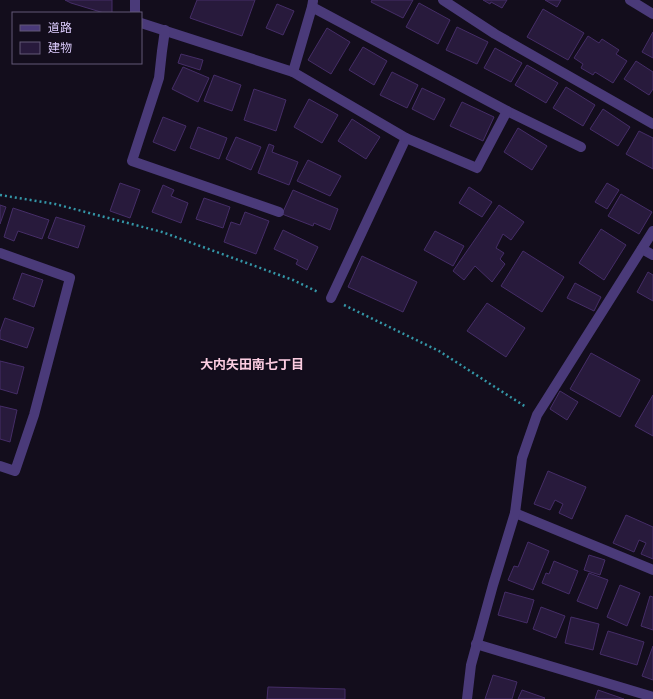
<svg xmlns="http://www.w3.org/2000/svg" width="653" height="699" font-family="Inter,'Noto Sans JP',sans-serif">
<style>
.building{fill:#281a3c;stroke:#452d67}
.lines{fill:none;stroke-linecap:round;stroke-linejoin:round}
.path{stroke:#3496a7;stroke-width:2.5;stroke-dasharray:2 3;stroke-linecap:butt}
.minor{stroke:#4a3a79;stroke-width:10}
.labels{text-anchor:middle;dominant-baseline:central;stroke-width:3;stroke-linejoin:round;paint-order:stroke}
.neighbourhood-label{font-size:13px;font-weight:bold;fill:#fccde1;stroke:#130d1c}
</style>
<rect width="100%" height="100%" fill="#130d1c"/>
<!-- building -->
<g class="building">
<polygon points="65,0 112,0 112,13 104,13 71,3"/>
<polygon points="197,0 255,0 242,36 190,18"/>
<polygon points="372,0 413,0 403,18 371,2"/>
<polygon points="483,0 507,0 502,8 491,2 490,4"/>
<polygon points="545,0 561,0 557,7"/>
<polygon points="419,3 450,20 438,44 406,27"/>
<polygon points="277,4 294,11 283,35 266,28"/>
<polygon points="543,9 584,33 568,60 527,37"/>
<polygon points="457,27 488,42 477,64 446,50"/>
<polygon points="327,28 350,42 331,74 308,60"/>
<polygon points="653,32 653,58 642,52"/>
<polygon points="588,36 599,43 602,39 619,50 616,54 627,61 613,83 595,72 593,75 581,68 583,64 574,58"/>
<polygon points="363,47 387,61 374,85 349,70"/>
<polygon points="495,48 522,63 511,82 484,68"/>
<polygon points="181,54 203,60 200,70 178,63"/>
<polygon points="636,61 653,72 653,89 649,95 624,79"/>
<polygon points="527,65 558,83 546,103 515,85"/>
<polygon points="183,67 209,78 198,102 172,89"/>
<polygon points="392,72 418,85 407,108 380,95"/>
<polygon points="214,75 241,85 232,111 204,101"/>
<polygon points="566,87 595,105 583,126 553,108"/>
<polygon points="422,88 445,99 434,120 412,109"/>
<polygon points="254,89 286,100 276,131 244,120"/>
<polygon points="309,99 338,115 322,143 294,127"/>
<polygon points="462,102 494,117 483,141 450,126"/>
<polygon points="603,109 630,127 618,146 590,129"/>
<polygon points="163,117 186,126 175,151 153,142"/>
<polygon points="352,119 380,137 366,159 338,141"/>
<polygon points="198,127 227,138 219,159 190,148"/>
<polygon points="518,128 547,146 532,170 504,152"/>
<polygon points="639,131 653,138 653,169 626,154"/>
<polygon points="236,137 261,147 251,170 226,159"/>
<polygon points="269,144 274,146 272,152 298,162 289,185 258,173"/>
<polygon points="308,160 341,176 330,196 297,181"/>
<polygon points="120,183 140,190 130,218 110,211"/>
<polygon points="607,183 619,190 607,209 595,202"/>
<polygon points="163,185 174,190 171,196 188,203 181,223 152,212"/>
<polygon points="469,187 492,202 482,217 459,203"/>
<polygon points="293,190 338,209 330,230 314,223 313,226 282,214"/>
<polygon points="621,194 652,212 639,234 608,216"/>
<polygon points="204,198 230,207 223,228 196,219"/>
<polygon points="0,205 6,207 0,224"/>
<polygon points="499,205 524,222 511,240 503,234 496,248 504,253 500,259 505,264 492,282 475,266 464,280 453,271"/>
<polygon points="13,208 49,220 42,239 18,231 14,241 4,237"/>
<polygon points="245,212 269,221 256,254 224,242 231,222 240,225"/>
<polygon points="56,217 85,226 78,248 48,238"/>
<polygon points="601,229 626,245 604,280 579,263"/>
<polygon points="283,230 318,247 307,270 296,264 298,260 274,249"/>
<polygon points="435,231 464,246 453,266 424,250"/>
<polygon points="523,251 564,277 542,312 501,286"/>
<polygon points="362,256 417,282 403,312 348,287"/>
<polygon points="648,272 653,275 653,301 637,292"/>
<polygon points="22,273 43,280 34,307 13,299"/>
<polygon points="575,283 601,297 594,311 567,298"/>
<polygon points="487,303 525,328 506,357 467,331"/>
<polygon points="5,318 34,328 27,348 0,339 0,332"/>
<polygon points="591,353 640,380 620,417 570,389"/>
<polygon points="0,361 24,367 17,394 0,389"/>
<polygon points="560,391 578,402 567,420 550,409"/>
<polygon points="653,395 653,436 635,426"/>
<polygon points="0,406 17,410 10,442 0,439"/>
<polygon points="548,471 586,487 572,519 559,513 563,504 555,500 550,510 534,504"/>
<polygon points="626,515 653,527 653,559 641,554 646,543 639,540 634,552 613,543"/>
<polygon points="528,542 549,551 533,590 508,580 514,566 518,567"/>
<polygon points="589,555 605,560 600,575 584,570"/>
<polygon points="554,561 578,571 569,594 542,583 546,573 549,574"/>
<polygon points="589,573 608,580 597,609 577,601"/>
<polygon points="620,585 640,593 627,626 607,617"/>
<polygon points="505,592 534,600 527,623 498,615"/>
<polygon points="650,596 653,597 653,630 641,626"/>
<polygon points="541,607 565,616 556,638 533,629"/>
<polygon points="571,617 599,624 593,650 565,643"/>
<polygon points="608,631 644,642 637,665 600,654"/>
<polygon points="653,646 653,680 642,676"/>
<polygon points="493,675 517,682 512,699 485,699"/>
<polygon points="268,687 345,689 345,699 267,699"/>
<polygon points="522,690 545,698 544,699 518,699"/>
<polygon points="598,690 624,699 595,699"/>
</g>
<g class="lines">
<!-- path -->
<g class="path">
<polyline points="0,195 55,204 162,232 293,280 318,292"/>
<polyline points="344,305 439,351 526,407"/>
</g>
<!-- minor -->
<g class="minor">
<polyline points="135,0 135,13"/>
<polyline points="443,0 495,34 653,124"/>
<polyline points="630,0 653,14"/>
<polyline points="312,7 507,111 581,147"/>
<polyline points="141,23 293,72 406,138 331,298"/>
<polyline points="165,30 162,51 159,78 132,161 279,212"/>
<polyline points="293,72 312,7 313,1"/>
<polyline points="406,138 477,168 507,111"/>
<polyline points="642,249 653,255"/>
<polyline points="0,253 70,278 34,415 15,471 0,466"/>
<polyline points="515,513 653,570"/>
<polyline points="476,644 653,697"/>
<polyline points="467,699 471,665 493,585 515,513 522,458 537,415 653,231"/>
</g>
</g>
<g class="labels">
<!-- neighbourhood labels -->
<g class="neighbourhood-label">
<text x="252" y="364">大内矢田南七丁目</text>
</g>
</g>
<!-- legend -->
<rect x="12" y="12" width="130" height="52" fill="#130d1c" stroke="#635976"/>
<rect x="20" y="25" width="20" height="6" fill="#4a3a79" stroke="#635976"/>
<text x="48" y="32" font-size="12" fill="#dbcbfc">道路</text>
<rect x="20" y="42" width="20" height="12" fill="#281a3c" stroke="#635976"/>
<text x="48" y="52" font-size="12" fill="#dbcbfc">建物</text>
</svg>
